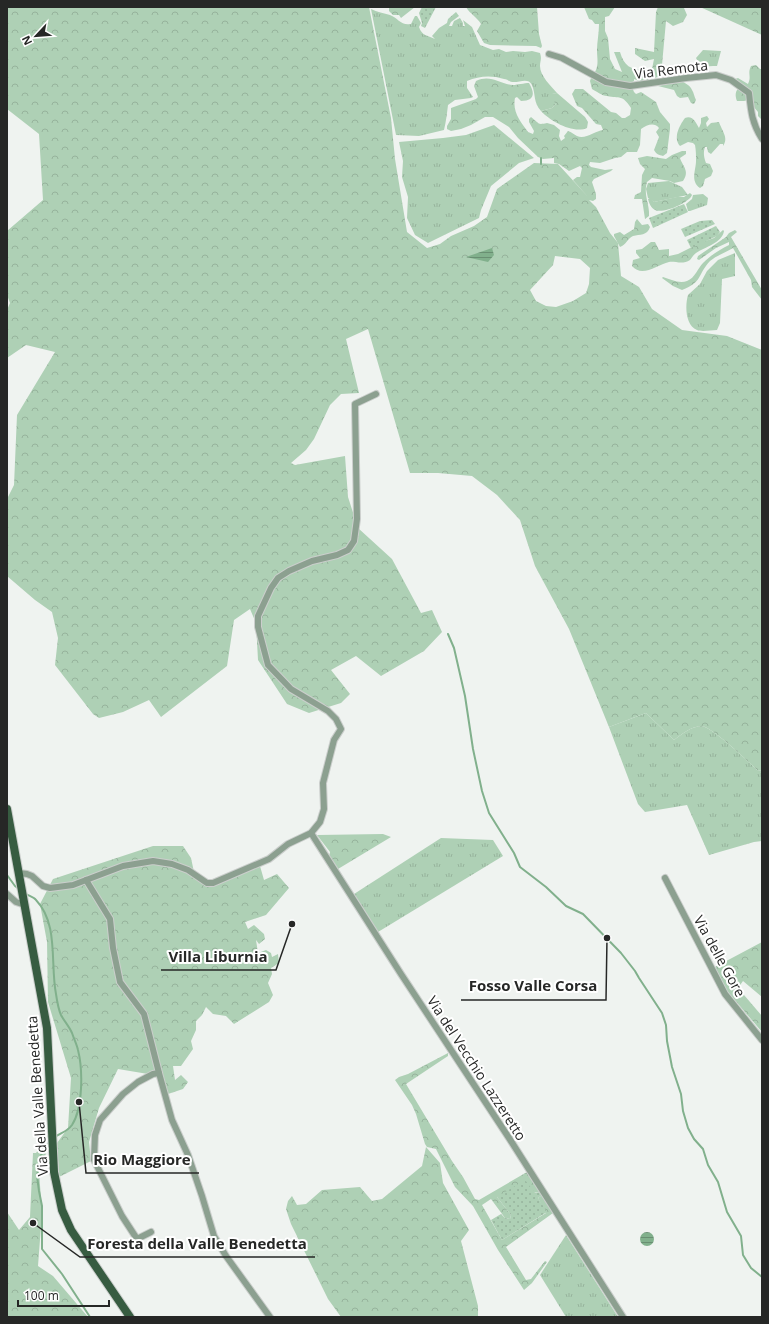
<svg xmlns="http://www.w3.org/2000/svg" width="769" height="1324" font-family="'Open Sans',sans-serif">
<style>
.grass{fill:url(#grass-tufts)}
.forest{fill:url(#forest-crowns);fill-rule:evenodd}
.park{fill:url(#park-dots)}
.water{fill:url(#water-rules)}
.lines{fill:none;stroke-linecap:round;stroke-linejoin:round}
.stream{stroke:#81b08c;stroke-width:2}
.minor-casing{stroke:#cbcecc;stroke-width:8}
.major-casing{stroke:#cbcecc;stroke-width:10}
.minor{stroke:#8ca090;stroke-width:6}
.major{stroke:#375c41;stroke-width:8}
.labels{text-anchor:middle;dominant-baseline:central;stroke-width:4;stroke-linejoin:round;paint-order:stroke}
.street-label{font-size:14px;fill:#262726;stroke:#fff}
.leader{fill:none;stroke:#262726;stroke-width:1.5}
.callout-dot{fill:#262726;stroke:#fff;stroke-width:1.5}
.callout-label{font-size:15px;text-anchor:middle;font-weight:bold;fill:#262726;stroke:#fff;stroke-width:4;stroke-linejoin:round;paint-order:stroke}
</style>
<defs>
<pattern id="grass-tufts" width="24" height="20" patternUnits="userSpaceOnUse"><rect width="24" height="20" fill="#aed0b5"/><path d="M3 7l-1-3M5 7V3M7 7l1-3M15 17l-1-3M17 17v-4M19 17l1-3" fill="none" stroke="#96b39c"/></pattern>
<pattern id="forest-crowns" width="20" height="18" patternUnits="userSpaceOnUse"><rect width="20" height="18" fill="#aed0b5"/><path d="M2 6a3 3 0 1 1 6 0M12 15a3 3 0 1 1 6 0" fill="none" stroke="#96b39c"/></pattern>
<pattern id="park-dots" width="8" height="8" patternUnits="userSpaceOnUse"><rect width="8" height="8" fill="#aed0b5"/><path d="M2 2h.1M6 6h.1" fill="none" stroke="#96b39c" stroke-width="1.8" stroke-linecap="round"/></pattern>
<pattern id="water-rules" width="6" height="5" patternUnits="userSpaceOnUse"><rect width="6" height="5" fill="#81b08c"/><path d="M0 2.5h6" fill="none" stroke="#698f72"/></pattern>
</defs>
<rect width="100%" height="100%" fill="#eff3f0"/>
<!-- grass -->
<g class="grass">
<path d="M 371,9 C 377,12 384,13 390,15 C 398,18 401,26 411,24 L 415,16 L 417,16 L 421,23 L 419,27 C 422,36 427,35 435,39 L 432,36 L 439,28 L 447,23 L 448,19 L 456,12 L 459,16 L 451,22 L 449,26 L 452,26 L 454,21 L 460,18 L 463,23 L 463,26 L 465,26 L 463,20 L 472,27 L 480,45 L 493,50 L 499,49 L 506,52 L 513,51 L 525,52 L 532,51 L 540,53 C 542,59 540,61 540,66 C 540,76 551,86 557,93 L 552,94 L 556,104 L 552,108 L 541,111 C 533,102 536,95 532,85 C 528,77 519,83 512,82 C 510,82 507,79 504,79 C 491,75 479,76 467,81 L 467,88 L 473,97 L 471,98 L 455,100 L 448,105 C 447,113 446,122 444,130 L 419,136 L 396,135 Z"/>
<path d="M 703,50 L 721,51 L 717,66 C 707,66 701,68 696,58 Z"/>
<polygon points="494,125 534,158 519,163 491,186 481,210 479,218 428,243 415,235 407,218 408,197 402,177 403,161 399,142 443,138 466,135"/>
<polygon points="669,181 682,187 688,195 654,202 648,198 646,189 648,183"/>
<polygon points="703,194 708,198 707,205 690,211 688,211 686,204 692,199 693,195"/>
<path d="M 735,253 L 735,276 L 722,279 L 720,323 L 717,330 C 711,330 702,332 697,330 C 685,325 685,305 688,295 L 700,284 L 707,271 L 718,260 Z"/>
<path d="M 646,713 L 674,740 C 682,734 690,727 701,726 C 711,726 748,761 757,770 L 762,771 L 762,841 L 754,842 L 709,855 L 687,805 L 645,812 L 638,804 L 609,727 Z"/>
<polygon points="441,838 493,840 503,856 378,932 354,894"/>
<polygon points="566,1235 618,1317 566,1317 540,1275"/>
</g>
<!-- forest -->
<g class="forest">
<path d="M 7,7 L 369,7 L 391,118 L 395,159 L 407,232 L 427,248 L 440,244 L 451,236 L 474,226 L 487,217 L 497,189 L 534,163 L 558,164 L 588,197 L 573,180 L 577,177 L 580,177 L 582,168 L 580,166 L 569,171 L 559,164 L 554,163 L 554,158 L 543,159 L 538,157 L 518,138 L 509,127 L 493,117 L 485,117 L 471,125 L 461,129 L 451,131 L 447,129 L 447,126 L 451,119 L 451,108 L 476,99 L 478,97 L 474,86 L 476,81 C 491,74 499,84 513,85 C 516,85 525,83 529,83 C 535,93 535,101 521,101 L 517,97 L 515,98 C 512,112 521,122 528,132 L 533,134 L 534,131 L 529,122 L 529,119 L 531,117 C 540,124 537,125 547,123 L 554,125 L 560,130 L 559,136 L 561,141 L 565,138 L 564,136 L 568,131 C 572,132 573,134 577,136 C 585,140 595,131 603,130 L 601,125 L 596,124 L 582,108 L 577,106 L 572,94 L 575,89 L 583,89 L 611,112 L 616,113 L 622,118 L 625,118 L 630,115 L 631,108 C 622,94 620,99 607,96 C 602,96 596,91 592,89 L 590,81 L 591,78 L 601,83 L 632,87 L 634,92 L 636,94 L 641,92 L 656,102 L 660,112 L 670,124 L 670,129 L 667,153 L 663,156 C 659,155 656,154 654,150 L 659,137 L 656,132 L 659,128 C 654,122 647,125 641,129 L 640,145 L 637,152 L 627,152 L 621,157 L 615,158 L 600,163 L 590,162 L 589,165 L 591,167 L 605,170 L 613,169 L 611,171 L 594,179 L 592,182 L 596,194 L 596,199 L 593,201 L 589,200 L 596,207 L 610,233 L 618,243 L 621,276 L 639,287 L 652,309 L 682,330 L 727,336 L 762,350 L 762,771 L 757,770 C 748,761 711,726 701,726 C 690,727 682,734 674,740 L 646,713 L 609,727 L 569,629 L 535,566 L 520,520 L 497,495 L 472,476 L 438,473 L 410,473 L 368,329 L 346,339 L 359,393 L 341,394 L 330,405 L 314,439 L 306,450 L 291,463 L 295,465 L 345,456 L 348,497 L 358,528 L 392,559 L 421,613 L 432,610 L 442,632 L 424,651 L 381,676 L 356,656 L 331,670 L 350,694 L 341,703 L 309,713 L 287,704 L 258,660 L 256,623 L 250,609 L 234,620 L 227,666 L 161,717 L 149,700 L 123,712 L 99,718 L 93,714 L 55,665 L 58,638 L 52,612 L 35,600 L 7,576 L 7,499 L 14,485 L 17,415 L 55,352 L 26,345 L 7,358 L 7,310 L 10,303 L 7,295 L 7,231 L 43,200 L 39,134 L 7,109 ZM 555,256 L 580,259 L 590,268 L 589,284 L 586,293 L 573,301 L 556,307 L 546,306 L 536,301 L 530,290 L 553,265 Z"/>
<polygon points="389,7 415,7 401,18 399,15 393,15 389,11"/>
<path d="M 466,7 L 537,7 L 539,34 L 542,46 L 541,48 L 536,46 L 490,45 L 484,43 L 477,31 L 481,24 C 477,17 470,14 466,7 Z"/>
<path d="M 584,7 L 615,7 L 609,16 L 605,17 L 605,31 L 608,38 L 610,59 L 615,69 L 622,72 L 614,52 L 620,52 C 625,70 636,71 652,69 L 654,59 L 645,61 L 635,54 L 635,48 L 654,52 L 656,12 L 658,7 L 676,7 L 684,8 L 687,15 L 683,22 L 673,26 L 666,21 L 661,76 L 641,82 L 634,79 L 634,81 L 631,83 C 618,82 605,82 595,72 C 599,64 597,59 597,50 C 597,42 599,33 599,24 L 595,24 L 592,20 L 589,19 Z"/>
<polygon points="700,7 762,7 762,35"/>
<path d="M 756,65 L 760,69 L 762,69 L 762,120 L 758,116 L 758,112 L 748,100 L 744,101 L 737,101 C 735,96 735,91 739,88 L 735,79 L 738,78 L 748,84 C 752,76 747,74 751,66 Z"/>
<path d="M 681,81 C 685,83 690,85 692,90 C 694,93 694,96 696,100 L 694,104 L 691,103 L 688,97 L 680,98 L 677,96 L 674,90 L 658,86 Z"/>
<path d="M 557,93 L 585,117 L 588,122 L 587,128 C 573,134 550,121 541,111 L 552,108 L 556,104 L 551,98 L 551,94 Z"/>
<path d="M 707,116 L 709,119 L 706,123 L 707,127 L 711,123 L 719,122 C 722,131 729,138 723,146 L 723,144 L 720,144 L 711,154 L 708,152 L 707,147 L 705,147 C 703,152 704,158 706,163 L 710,164 L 713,171 L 711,176 L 705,179 L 703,186 L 700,188 C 690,181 696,170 696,161 C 696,156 696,150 695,145 L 693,143 L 688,142 L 680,146 C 673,138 679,126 685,118 C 693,115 696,123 699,128 L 701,123 L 701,118 Z"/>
<path d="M 682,151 L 686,151 L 686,154 L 680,158 C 683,167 690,171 683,181 L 674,183 L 670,181 L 652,178 L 647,182 C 643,194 650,205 649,216 L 645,219 L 642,199 L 634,199 L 635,195 L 641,192 L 642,175 L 645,169 L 640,164 L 638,158 L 647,156 L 666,159 L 672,155 Z"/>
<path d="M 690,193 L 692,195 C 689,203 663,214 655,210 C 651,208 649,203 648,199 L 651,199 L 654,202 L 677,197 L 684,197 Z"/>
<path d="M 637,219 L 642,225 L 648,224 L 650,227 C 647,236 640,234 633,236 C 628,238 626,245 620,247 L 614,236 L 614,234 L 620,232 L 624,235 L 634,229 L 635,222 Z"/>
<path d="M 723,230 L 724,231 C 722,243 705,247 696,253 C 693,255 692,258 690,260 C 683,265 675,261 669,262 C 657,265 642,278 632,266 L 633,260 L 640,258 L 636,253 L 636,250 L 642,249 L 651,242 L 655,242 L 659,250 L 669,249 L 669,256 L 678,254 L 702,242 L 714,238 Z"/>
<path d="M 735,230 L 737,232 L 731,237 L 762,290 L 762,300 L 752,287 L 751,280 L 733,248 C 726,252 716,256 710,261 C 697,275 703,282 682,290 L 673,286 L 662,278 L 663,277 C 670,279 679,284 687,281 C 695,278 698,268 703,263 C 711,255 719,250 729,245 L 729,242 L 716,248 L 699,260 L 697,259 L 698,256 L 726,237 L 729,233 Z"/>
<polygon points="383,834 391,837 338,869 329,857 330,852 317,835"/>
<polygon points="153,846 183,846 191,858 194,872 202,883 214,884 260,866 264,880 277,874 289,888 266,915 245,922 248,929 254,925 264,934 265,939 259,944 256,940 258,953 266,950 271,953 272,957 278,954 279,963 271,968 272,974 268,983 273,995 269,1002 234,1024 226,1016 213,1014 206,1007 202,1015 196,1021 196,1030 191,1041 193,1049 181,1066 173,1066 175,1080 181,1075 188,1082 183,1089 168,1094 160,1076 118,1069 99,1108 89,1142 91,1161 59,1177 57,1143 68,1128 71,1078 48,1002 47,942 40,904 53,879"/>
<polygon points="762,942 762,997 743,981 738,988 762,1016 762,1032 727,991 715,967"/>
<polygon points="448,1053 448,1056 406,1084 452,1161 463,1177 475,1199 479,1200 527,1172 540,1192 497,1197 511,1215 510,1219 505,1218 491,1199 482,1205 502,1240 546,1213 538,1198 542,1195 553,1213 506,1247 526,1280 531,1279 545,1261 547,1262 532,1283 524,1290 498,1250 473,1206 455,1187 436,1149 427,1147 425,1144 416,1114 412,1105 395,1080 399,1077 408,1074"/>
<polygon points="43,1134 47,1136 45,1163 39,1171 42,1213 38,1266 53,1276 88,1317 7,1317 7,1212 19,1230 30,1217 33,1153 36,1153 41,1146"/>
<polygon points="426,1147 440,1163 443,1183 469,1230 461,1241 478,1306 478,1317 341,1317 328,1299 291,1224 286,1209 288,1201 292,1196 297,1205 306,1204 322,1190 360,1187 372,1201 382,1199 422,1166"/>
</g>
<!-- park -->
<g class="park">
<polygon points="422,7 436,7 425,28 421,26 422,23 419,13"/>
<polygon points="684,204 688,212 653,228 649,218"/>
<polygon points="712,220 715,224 685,237 681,229 700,221"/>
<polygon points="716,226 720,232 717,236 691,248 687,240"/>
<polygon points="525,1180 535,1193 540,1192 542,1195 538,1198 547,1212 502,1240 491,1220 501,1214 505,1218 510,1219 511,1215 497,1197"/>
</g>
<!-- water -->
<g class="water">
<polygon points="492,248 494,255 488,262 466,257"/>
<circle cx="647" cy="1239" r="7"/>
</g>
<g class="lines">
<!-- stream -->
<g class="stream">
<polyline points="541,164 541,158"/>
<polyline points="448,634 454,648 465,696 473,749 482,791 489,813 514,853 520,867 546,887 566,906 583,914 621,953 635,971 639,978 662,1013 666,1025 667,1041 672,1067 681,1094 683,1111 688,1128 694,1139 703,1149 708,1165 718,1182 727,1212 741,1236 743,1255 751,1268 762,1277"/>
<polyline points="7,875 15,886 19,889"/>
<path d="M 26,894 C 29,896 34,897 36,900 C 59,924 50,964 56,994 C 57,1001 58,1008 61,1015 C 64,1021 69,1026 72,1033 C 74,1039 77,1045 78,1050 C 83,1070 83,1108 72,1125 C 67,1132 60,1133 55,1137"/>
<polyline points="49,1143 41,1155 37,1176 39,1191 42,1206 42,1249 62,1274 90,1317"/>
</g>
<!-- minor casing -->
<g class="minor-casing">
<g id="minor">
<path d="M 549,54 L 562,58 L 606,82 L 630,86 L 686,78 L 716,75 L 731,80 L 749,93 C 751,112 752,123 762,139"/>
<polyline points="311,833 401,974 509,1138 623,1317"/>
<polyline points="19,873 27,874 32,876 43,886 50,888 73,885 123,866 153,861 172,864 188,870 207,883 213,883 269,859 288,844 311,833 320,822 324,809 323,783 334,740 341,729 336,719 328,711 291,689 268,665 258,627 258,616 271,588 278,578 289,571 312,561 337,555 348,550 354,541 357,519 355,404 376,394"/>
<polyline points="665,878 725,994 762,1040"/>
<polyline points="86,880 110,919 113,948 120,982 144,1014 159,1073"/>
<polyline points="7,894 16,902 25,905"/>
<polyline points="151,1232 137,1239 122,1216 94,1160 95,1135 100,1120 123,1094 138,1082 153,1074 159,1073 172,1120 188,1155 202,1196 214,1236 226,1256 270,1317"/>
</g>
</g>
<!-- major casing -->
<g class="major-casing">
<polyline id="major" points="7,809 47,1028 54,1172 62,1210 71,1230 130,1317"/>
</g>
<!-- minor -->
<use href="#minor" class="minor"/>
<!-- major -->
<use href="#major" class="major"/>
</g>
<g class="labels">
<!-- street labels -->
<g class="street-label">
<text transform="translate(671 69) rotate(-7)">Via Remota</text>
<text transform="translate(720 956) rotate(61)">Via delle Gore</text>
<text transform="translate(477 1068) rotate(57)">Via del Vecchio Lazzeretto</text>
<text transform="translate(37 1096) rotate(-94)">Via della Valle Benedetta</text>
</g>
</g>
<!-- callouts -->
<path class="leader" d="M292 924L276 970H161M607 938L606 1000H461M79 1102L86 1173H199M33 1223L80 1257H315"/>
<g class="callout-dot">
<circle cx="292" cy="924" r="4"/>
<circle cx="607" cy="938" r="4"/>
<circle cx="79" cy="1102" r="4"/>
<circle cx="33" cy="1223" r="4"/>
</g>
<g class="callout-label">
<text x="218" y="962">Villa Liburnia</text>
<text x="533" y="991">Fosso Valle Corsa</text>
<text x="142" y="1165">Rio Maggiore</text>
<text x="197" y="1249">Foresta della Valle Benedetta</text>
</g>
<!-- border -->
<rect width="769" height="1324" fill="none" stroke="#262726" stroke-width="16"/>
<!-- north arrow -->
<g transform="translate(36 36) rotate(244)" stroke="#ffffff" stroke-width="3" paint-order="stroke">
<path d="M0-3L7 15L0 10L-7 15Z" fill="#262726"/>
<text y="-6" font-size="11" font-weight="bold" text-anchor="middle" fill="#262726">N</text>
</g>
<!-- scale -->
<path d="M18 1300v6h91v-6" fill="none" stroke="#262726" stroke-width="2"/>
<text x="24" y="1300" font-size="12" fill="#262726" stroke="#ffffff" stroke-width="3" paint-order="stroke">100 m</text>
</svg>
